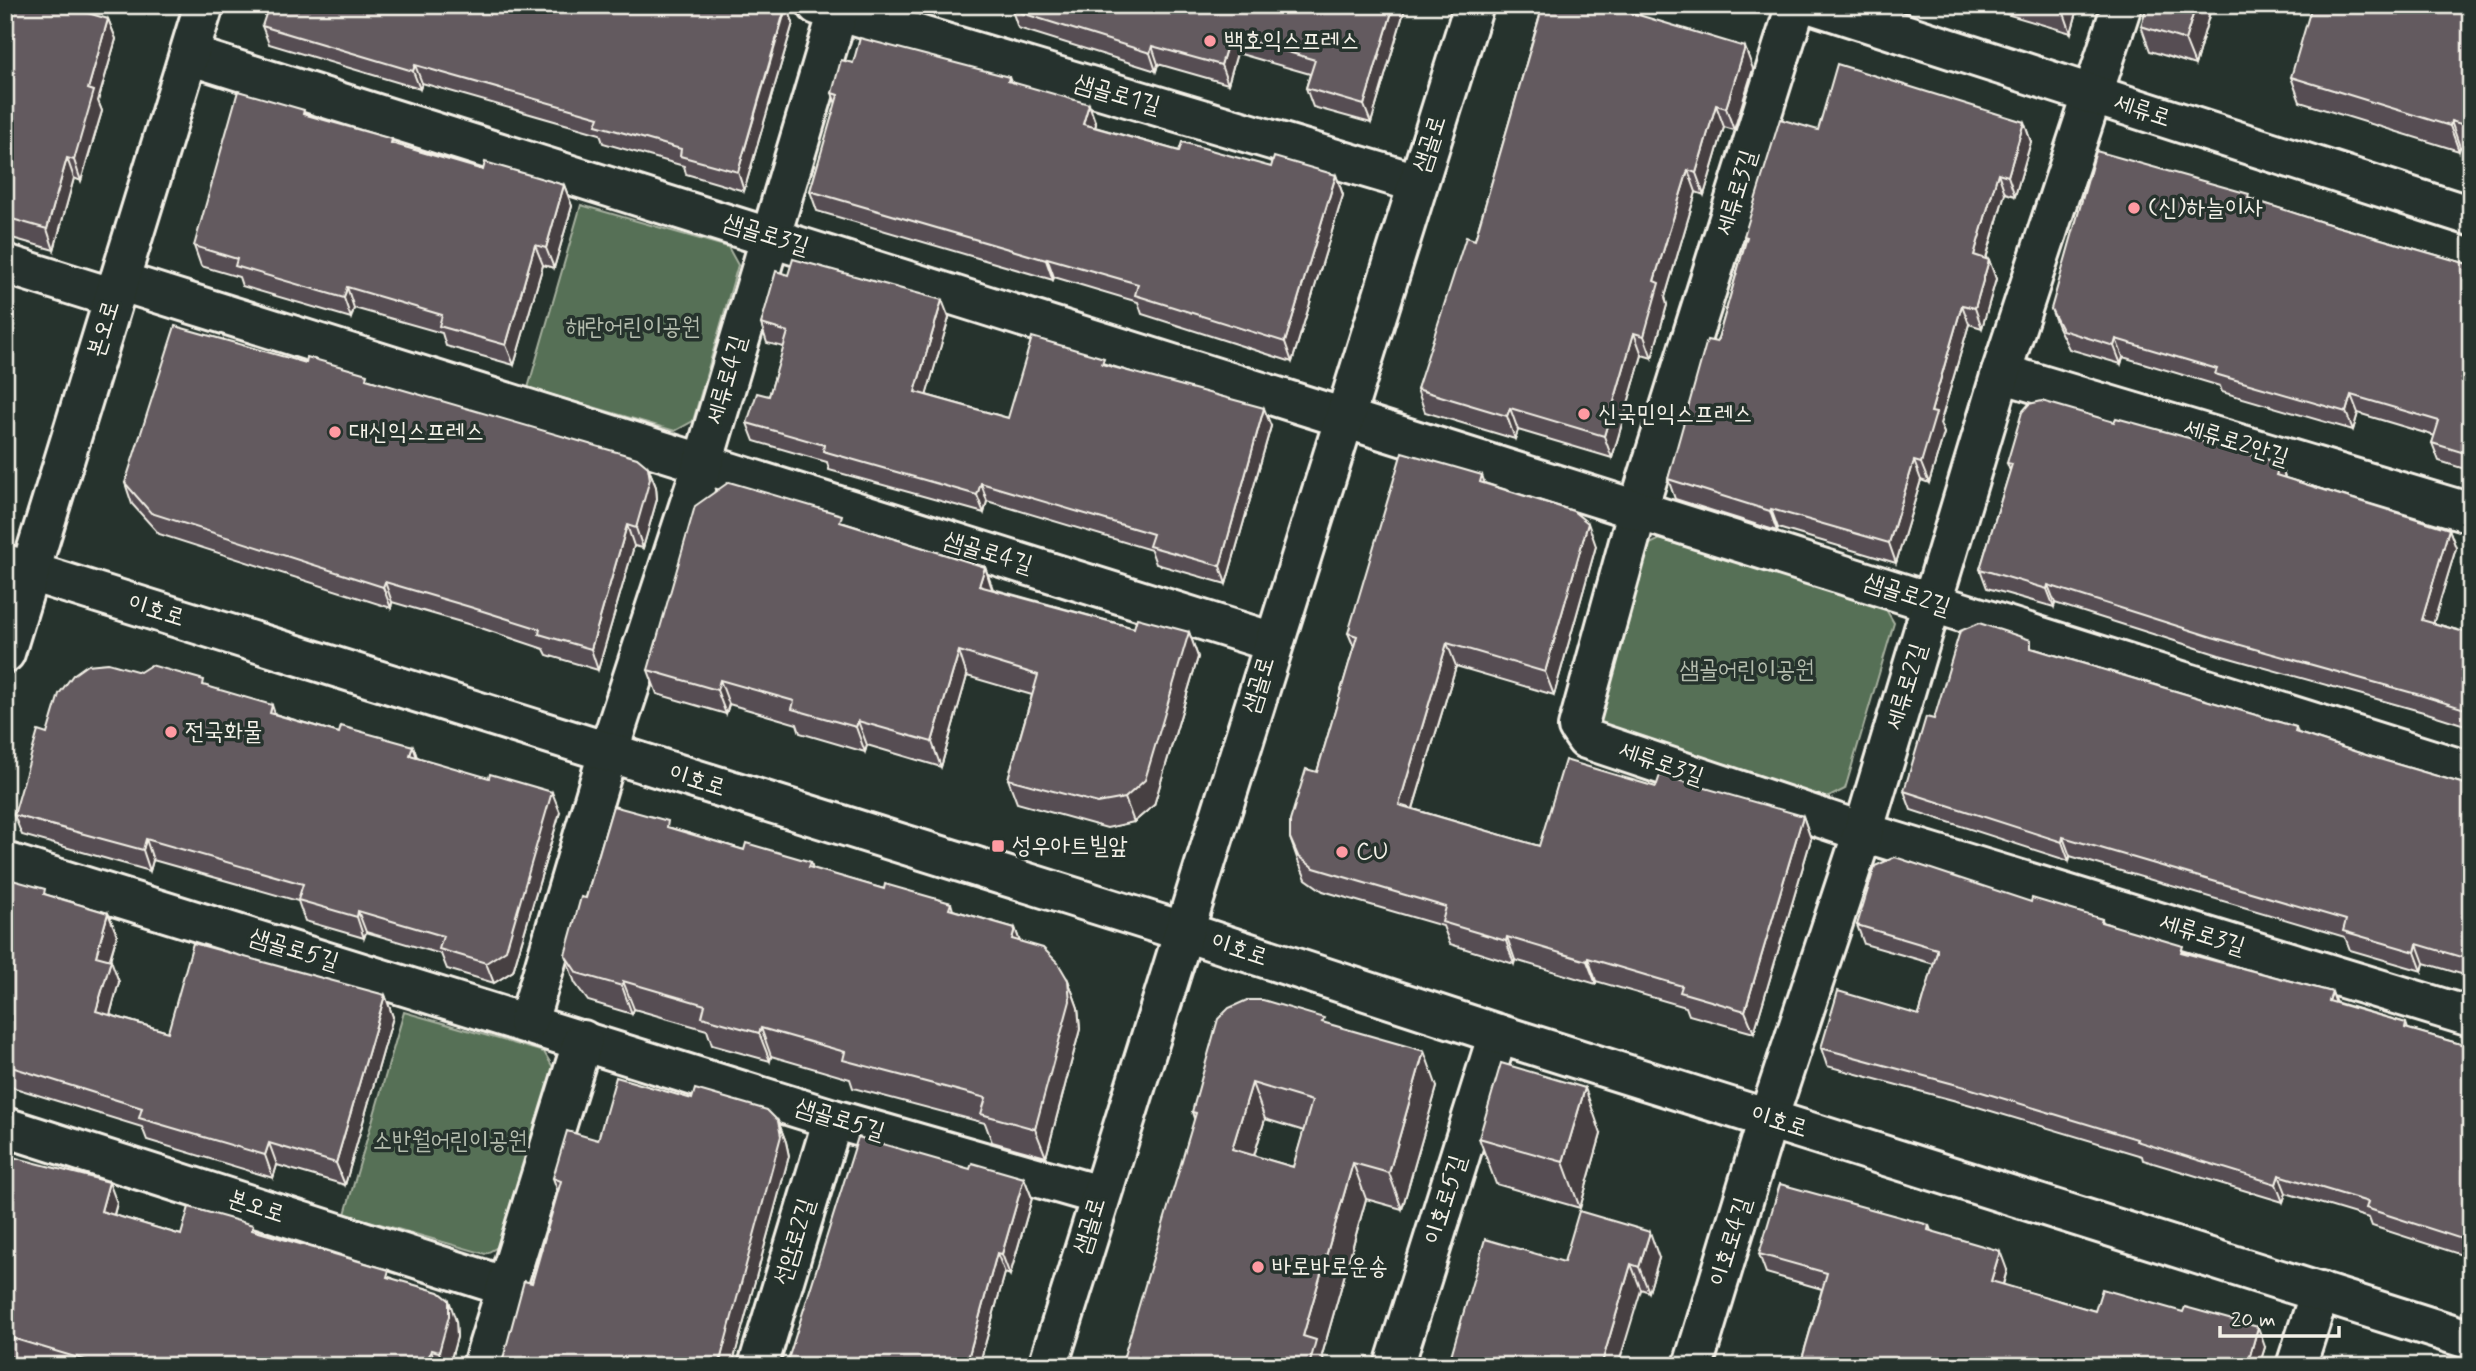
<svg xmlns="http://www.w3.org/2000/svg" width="2476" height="1371" font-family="Mynerve,'Poor Story',sans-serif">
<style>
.green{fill:#577056;stroke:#a6b09f;stroke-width:2}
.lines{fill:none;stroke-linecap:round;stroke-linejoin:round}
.street-casing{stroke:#f4f1e8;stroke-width:44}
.secondary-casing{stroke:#f4f1e8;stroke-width:44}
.street{stroke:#26332d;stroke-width:38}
.secondary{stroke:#26332d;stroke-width:38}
.wall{fill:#564d52;stroke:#f4f1e8;stroke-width:2;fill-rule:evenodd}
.shaded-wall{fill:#463f42;stroke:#f4f1e8;stroke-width:2}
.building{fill:#645a5f;stroke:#f4f1e8;stroke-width:2;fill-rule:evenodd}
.poi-dot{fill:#ff9aa2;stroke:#26332d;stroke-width:2.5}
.labels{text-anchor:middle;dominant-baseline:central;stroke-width:7;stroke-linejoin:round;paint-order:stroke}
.poi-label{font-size:24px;fill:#f4f1e8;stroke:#26332d;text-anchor:start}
.street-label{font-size:24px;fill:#f4f1e8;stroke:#26332d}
.park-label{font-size:24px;fill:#b5bdae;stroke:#26332d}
</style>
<rect width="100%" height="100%" fill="#26332d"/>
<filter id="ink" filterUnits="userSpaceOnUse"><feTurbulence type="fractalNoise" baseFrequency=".0143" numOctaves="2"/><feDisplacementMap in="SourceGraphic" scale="14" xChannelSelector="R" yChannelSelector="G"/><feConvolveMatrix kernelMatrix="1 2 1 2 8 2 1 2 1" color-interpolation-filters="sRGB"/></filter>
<g filter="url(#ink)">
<!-- green -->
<g class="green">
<polygon points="581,205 728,247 738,265 693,421 675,431 528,388"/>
<polygon points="1660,539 1884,606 1894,623 1845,789 1827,798 1603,732 1593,714 1642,548"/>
<polygon points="404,1012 544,1052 554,1069 503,1244 485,1254 345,1214"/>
</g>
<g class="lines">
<!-- street casing -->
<g class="street-casing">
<g id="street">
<polyline points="817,5 1417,183"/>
<polyline points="1796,5 1638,509 1578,727 1586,739 1863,832 2471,1017"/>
<polyline points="189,55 2471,772"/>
<polyline points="5,264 114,298"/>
<polyline points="119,281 1273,642"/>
<polyline points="2001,373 2471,513"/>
<polyline points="5,862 833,1119 1099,1195"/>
<polyline points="528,1022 608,753 703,463 840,5"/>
<polyline points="5,1127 507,1287"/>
<polyline points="482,1366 583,1040"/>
<polyline points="758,1366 833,1119"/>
<polyline points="1394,1366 1498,1034"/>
<polyline points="1693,1366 1768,1119 1863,832 2001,373 2122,5"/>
<polyline points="2296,1366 2320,1292"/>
</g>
</g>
<!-- secondary casing -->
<g class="secondary-casing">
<g id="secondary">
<polyline points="1814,5 2471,216"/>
<polyline points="5,564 1182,931 1498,1034 2471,1340"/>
<polyline points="5,653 204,5"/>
<polyline points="1048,1366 1474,5"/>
</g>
</g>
<!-- street -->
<use href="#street" class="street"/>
<!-- secondary -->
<use href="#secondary" class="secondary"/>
</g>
<!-- wall -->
<g class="wall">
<polygon points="5,5 108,19 116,39 98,101 102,111 81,181 74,178 54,250 5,236"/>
<polygon points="787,5 793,23 744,191 686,174 684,166 603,143 600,134 422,83 420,89 269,44 262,26"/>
<polygon points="1005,5 1406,5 1371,123 1313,107 1306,88 1310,74 1237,53 1228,84 1158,64 1156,71 1018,28 1012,10 1012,7"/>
<polygon points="1543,5 1637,5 1641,16 1753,69 1734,130 1724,127 1704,195 1696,192 1665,297 1667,305 1652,358 1642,355 1612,458 1518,430 1515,439 1425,412 1417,389 1475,240"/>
<polygon points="1981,5 2079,5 2071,33 1982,7"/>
<polygon points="2212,5 2195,65 2150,51 2141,26"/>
<polygon points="2471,5 2471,150 2460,147 2459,151 2300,102 2291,77"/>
<polygon points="853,63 1009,77 1011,82 1096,124 1095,127 1179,151 1271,167 1336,175 1343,195 1292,362 1142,314 1138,302 1054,277 1053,280 817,211 810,191 836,104 832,93"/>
<polygon points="306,115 394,144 483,170 564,185 572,206 554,268 543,265 514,365 446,346 442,333 354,308 351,318 242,286 239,277 201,266 194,246"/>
<polygon points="2024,122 2031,142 2015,196 2005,193 1986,259 1989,260 1996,279 1982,328 1969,324 1940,424 1944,433 1929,483 1921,480 1896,563 1778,528 1777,531 1675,499 1668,479 1717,342 1746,241 1744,236 1818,130"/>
<polygon points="2250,199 2322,222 2471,265 2471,471 2439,461 2432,443 2435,436 2358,413 2353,430 2222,392 2220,386 2123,357 2121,364 2069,349 2058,327 2051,309"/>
<polygon points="788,275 949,318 926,395 1008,418 1106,366 1271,426 1226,584 1156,564 1151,550 987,501 984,513 829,470 827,462 754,441 747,423 769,396 784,347 767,343 761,324"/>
<polygon points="306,363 369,380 648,467 656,487 657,499 643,548 634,546 598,670 547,655 544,649 478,627 392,602 391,608 159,534 132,504 125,483"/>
<polygon points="2114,422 2280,463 2285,478 2449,529 2456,548 2433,623 2471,634 2471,727 2427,713 2219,655 2055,603 2054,607 1987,588 1980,569 2010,471 2007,463"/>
<polygon points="1482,475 1485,484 1596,546 1554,695 1456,666 1413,809 1539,846 1656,787 1803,816 1811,839 1754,1033 1689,1015 1686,1007 1596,981 1596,984 1515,960 1514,964 1450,944 1443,926 1323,891 1306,879 1298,861 1290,838 1317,772 1354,647 1348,633"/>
<polygon points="844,523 985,567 993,589 1134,628 1189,632 1198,657 1154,805 1134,822 1107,828 1017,803 1008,779 1032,695 967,676 941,767 867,745 865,752 800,733 797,724 729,704 726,714 657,694 648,670"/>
<polygon points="2035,649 2296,727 2298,733 2369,756 2471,786 2471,977 2424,963 2422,971 2350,950 2345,937 2070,856 2069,861 1911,810 1904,791 1934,719"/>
<polygon points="140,672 206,686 275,714 339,733 413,746 417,757 560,812 513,971 494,983 447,969 441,954 366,932 364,938 305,921 298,901 153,860 150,871 22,835 14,815 47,734"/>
<polygon points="671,828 744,850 811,862 813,869 884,889 951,903 953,910 1015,928 1020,942 1068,980 1078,1008 1080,1029 1046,1157 992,1142 985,1123 853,1088 850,1079 771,1056 770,1061 712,1045 707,1030 634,1009 632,1014 588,1001 575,983 565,955 586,898"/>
<polygon points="5,878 47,895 108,913 117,935 110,960 119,982 110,1015 168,1032 385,995 393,1017 345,1185 277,1165 273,1178 147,1140 142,1127 5,1085"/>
<polygon points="2031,902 2102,919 2103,922 2186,953 2332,992 2335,1002 2406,1023 2408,1029 2471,1047 2471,1258 2372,1226 2369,1218 2286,1193 2283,1202 2143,1160 2142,1156 1971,1105 1827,1066 1821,1048 1919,1015 1934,964 1864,944 1857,925"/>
<path d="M 1325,1023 L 1437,1087 L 1402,1209 L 1366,1199 L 1322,1355 L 1194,1118 L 1192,1112 ZM 1265,1119 L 1304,1131 L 1293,1167 L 1254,1156 Z"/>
<polygon points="692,1099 778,1121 786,1142 789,1156 732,1365 532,1283 558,1192 553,1178 598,1140"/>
<polygon points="1601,1134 1580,1208 1496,1184 1479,1138"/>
<polygon points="5,1155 117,1203 114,1215 181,1235 255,1231 392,1278 456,1321 457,1337 449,1366 41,1366 5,1355"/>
<polygon points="970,1169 1024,1178 1032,1198 1010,1275 1005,1273 979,1366"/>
<polygon points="1929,1225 1931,1231 2007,1270 2003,1285 2095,1311 2265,1347 2259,1366 1800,1366 1822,1289 1766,1273 1759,1254"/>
<polygon points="1659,1258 1649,1292 1564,1262"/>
</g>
<!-- shaded-wall -->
<g class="shaded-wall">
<polygon points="787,5 793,23 744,191 738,172"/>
<polygon points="1394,5 1406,5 1371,123 1364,105"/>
<polygon points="1634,5 1637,5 1644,24 1632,13"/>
<polygon points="2066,5 2079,5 2071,33 2064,13"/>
<polygon points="2196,5 2212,5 2195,65 2185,40"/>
<polygon points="108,19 116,39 98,101 102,111 81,181 74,160 88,89"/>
<polygon points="1230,35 1237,53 1228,84 1221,65"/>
<polygon points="1152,46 1158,64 1156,71 1150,53"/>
<polygon points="1745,47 1753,69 1734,130 1726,108"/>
<polygon points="415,65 422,83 420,89 413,71"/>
<polygon points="1089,104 1096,124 1090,143 1083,124"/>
<polygon points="1716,105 1724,127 1704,195 1696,173"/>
<polygon points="2451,121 2460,147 2459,151 2450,126"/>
<polygon points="2024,122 2031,142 2015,196 2008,176"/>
<polygon points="67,158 74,178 54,250 47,229"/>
<polygon points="1688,170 1696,192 1665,297 1667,305 1652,358 1644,336 1654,281"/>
<polygon points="1998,173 2005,193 1981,275 1974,255"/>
<polygon points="1336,175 1343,195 1292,362 1285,342"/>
<polygon points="564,185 572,206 554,268 546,248"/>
<polygon points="535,245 543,265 514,365 506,345"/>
<polygon points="1047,258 1054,277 1053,280 1046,260"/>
<polygon points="1989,260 1996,279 1982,328 1975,308"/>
<polygon points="347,287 354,308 351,318 344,298"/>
<polygon points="942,300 949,318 922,410 915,392"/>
<polygon points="1962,305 1969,324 1940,424 1944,433 1929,483 1921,463 1931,412"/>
<polygon points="1634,333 1642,355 1612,458 1604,436"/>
<polygon points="2116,339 2123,357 2121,364 2114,346"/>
<polygon points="2351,395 2358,413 2353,430 2346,412"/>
<polygon points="1264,408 1271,426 1226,584 1220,566"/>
<polygon points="1510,408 1518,430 1515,439 1507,416"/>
<polygon points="1914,461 1921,480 1896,563 1889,543"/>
<polygon points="2280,463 2286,481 2276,475"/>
<polygon points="648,467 656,487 657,499 643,548 636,528"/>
<polygon points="981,483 987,501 984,513 977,495"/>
<polygon points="1771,509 1778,528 1777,531 1770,511"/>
<polygon points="1588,523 1596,546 1554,695 1545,672"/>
<polygon points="627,525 634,546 598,670 591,649"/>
<polygon points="2449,529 2456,548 2429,638 2422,620"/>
<polygon points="985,567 993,592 979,586"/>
<polygon points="385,582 392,602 391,608 383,587"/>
<polygon points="2048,585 2055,603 2054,607 2047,589"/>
<polygon points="1189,632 1198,657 1154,805 1134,822 1125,798"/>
<polygon points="1447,643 1456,666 1407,828 1399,805"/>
<polygon points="959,651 967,676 941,767 932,742"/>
<polygon points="720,680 729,704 726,714 717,690"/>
<polygon points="272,705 279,726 270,713"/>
<polygon points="858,721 867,745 865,752 856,727"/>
<polygon points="413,746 420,767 410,755"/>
<polygon points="552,792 560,812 513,971 494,983 486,963"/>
<polygon points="1803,816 1811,839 1754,1033 1745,1011"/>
<polygon points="2063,837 2070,856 2069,861 2062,842"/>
<polygon points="146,839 153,860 150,871 143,850"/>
<polygon points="358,911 366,932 364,938 357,917"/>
<polygon points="108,913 117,935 104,978 96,956"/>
<polygon points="1015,928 1025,956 1012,939"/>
<polygon points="1507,937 1515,960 1514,964 1506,941"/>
<polygon points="2417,944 2424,963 2422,971 2415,952"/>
<polygon points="1588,958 1596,981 1596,984 1587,961"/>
<polygon points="111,960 119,982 105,1033 96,1011"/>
<polygon points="1068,980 1078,1008 1080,1029 1046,1157 1035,1129"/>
<polygon points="623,981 634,1009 632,1014 622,986"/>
<polygon points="2332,992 2338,1010 2329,1001"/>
<polygon points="385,995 393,1017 345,1185 336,1163"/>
<polygon points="761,1028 771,1056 770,1061 759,1033"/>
<polygon points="1424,1051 1437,1087 1402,1209 1389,1173"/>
<polygon points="1252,1083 1265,1119 1245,1185 1232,1149"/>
<polygon points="1585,1088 1601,1134 1580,1208 1563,1162"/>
<polygon points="778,1121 786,1142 789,1156 732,1366 720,1361"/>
<polygon points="269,1143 277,1165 273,1178 265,1155"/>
<polygon points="1353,1163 1366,1199 1322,1355 1326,1366 1309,1366 1303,1336"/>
<polygon points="2279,1175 2286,1193 2283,1202 2276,1184"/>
<polygon points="1024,1178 1032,1198 1010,1275 1002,1254"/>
<polygon points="109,1182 117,1203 109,1232 101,1211"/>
<polygon points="1650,1232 1659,1258 1649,1292 1639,1267"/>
<polygon points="2000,1251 2007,1270 1998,1301 1991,1281"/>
<polygon points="997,1253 1005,1273 979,1366 966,1366"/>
<polygon points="1631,1264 1641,1290 1618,1366 1601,1366"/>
<polygon points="449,1300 456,1321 457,1337 449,1366 444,1366 439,1352"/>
<polygon points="2258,1327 2265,1347 2259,1366 2247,1366"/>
<polygon points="431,1350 436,1366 426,1366"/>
</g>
<!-- building -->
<g class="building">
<polygon points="5,5 61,5 108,19 88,89 94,91 74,160 67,158 47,229 5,217"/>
<polygon points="269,5 786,5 738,172 680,156 681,149 596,125 599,117 415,65 413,71 262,26"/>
<polygon points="1013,5 1394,5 1364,105 1306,88 1315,60 1230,35 1221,65 1152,46 1150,53 1012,10"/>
<polygon points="1543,5 1634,5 1632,13 1745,47 1726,108 1716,105 1696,173 1688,170 1654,281 1659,283 1644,336 1634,333 1604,436 1510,408 1507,416 1417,389 1466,237 1475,240"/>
<polygon points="2036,5 2066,5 2064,13"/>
<polygon points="2147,5 2196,5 2185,40 2141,26"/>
<polygon points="2312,5 2471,5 2471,127 2451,121 2450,126 2291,77"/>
<polygon points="860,38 1009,77 1008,81 1089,104 1083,124 1179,151 1182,142 1271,167 1274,157 1336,175 1285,342 1135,295 1138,284 1047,258 1046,260 810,191 838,95 832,93 841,60 853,63"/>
<polygon points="1837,64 2024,122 2008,176 1998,173 1974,255 1989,260 1975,308 1962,305 1931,412 1936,413 1921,463 1914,461 1889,543 1771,509 1770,511 1668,479 1707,340 1717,342 1747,237 1744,236 1780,119 1818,130"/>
<polygon points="238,91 304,110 303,114 392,139 391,143 483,170 485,162 564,185 546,248 535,245 506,345 439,326 442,315 347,287 344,298 235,266 237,259 194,246"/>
<polygon points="2096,151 2249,194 2248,198 2322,222 2471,265 2471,455 2432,443 2439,421 2351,395 2346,412 2215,374 2217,369 2116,339 2114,346 2062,330 2051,309"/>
<polygon points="793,259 942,300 915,392 1008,418 1032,337 1104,358 1102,364 1264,408 1220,566 1149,546 1153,534 981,483 977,495 823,451 824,445 747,423 757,393 769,396 788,332 761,324 776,271 788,275"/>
<polygon points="175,326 306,363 307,357 367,374 366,379 637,458 648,467 650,479 636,528 627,525 591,649 539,634 540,629 470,607 385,582 383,587 151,513 125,483"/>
<polygon points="2042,401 2114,422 2116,418 2280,463 2276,475 2449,529 2422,620 2471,634 2471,711 2420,695 2212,637 2048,585 2047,589 1980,569 2012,464 2007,463 2022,412 2029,404"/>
<polygon points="1402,452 1482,475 1480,482 1573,511 1588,523 1545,672 1447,643 1399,805 1539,846 1565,760 1656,787 1660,775 1803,816 1745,1011 1680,992 1682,986 1588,958 1587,961 1507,937 1506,941 1442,922 1446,907 1314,868 1298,856 1290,838 1290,821 1306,769 1317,772 1357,636 1348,633"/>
<polygon points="729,482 842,515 840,522 985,567 979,586 1134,628 1137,618 1189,632 1145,780 1125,798 1098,803 1008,779 1038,675 959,651 932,742 858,721 856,727 792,709 794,701 720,680 717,690 648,670 695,506"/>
<polygon points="1979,623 2031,640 2031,648 2296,727 2295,732 2369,756 2471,786 2471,960 2417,944 2415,952 2343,931 2346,920 2063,837 2062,842 1904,791 1926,717 1934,719 1960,631"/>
<polygon points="108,663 140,672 151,665 204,680 203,685 272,705 270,713 339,733 341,726 413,746 410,755 489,778 490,774 552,792 506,950 486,963 439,949 443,936 358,911 357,917 298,900 303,884 146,839 143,850 14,815 38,731 47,734 59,694 73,675 87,665"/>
<polygon points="613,806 668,821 667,827 744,850 746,843 811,862 809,867 884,889 885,884 951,903 949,909 1015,928 1012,939 1043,948 1058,963 1068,980 1070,1001 1035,1129 981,1114 986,1098 843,1060 845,1052 761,1028 759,1033 702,1017 705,1005 623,981 622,986 577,973 565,955 581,897 586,898"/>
<polygon points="1895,857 2031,902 2032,898 2102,919 2101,922 2183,946 2181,952 2332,992 2329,1001 2406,1023 2405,1028 2471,1047 2471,1242 2366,1208 2368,1202 2279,1175 2276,1184 2136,1141 2137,1139 1965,1087 1821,1048 1838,991 1919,1015 1937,952 1937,949 1857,925 1875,866"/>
<polygon points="5,878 45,889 44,894 108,913 96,956 111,960 96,1011 168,1032 193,943 385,995 336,1163 269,1143 265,1155 139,1118 142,1108 5,1065"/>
<path d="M 1247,1000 L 1263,1000 L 1324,1018 L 1322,1022 L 1424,1051 L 1389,1173 L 1353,1163 L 1303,1336 L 1316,1340 L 1309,1366 L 1121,1366 L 1196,1113 L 1192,1112 L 1218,1019 L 1229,1008 ZM 1252,1083 L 1312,1101 L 1293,1167 L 1232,1149 Z"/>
<polygon points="1501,1063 1585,1088 1563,1162 1479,1138"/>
<polygon points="616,1077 692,1099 695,1089 767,1110 778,1121 781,1136 720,1361 734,1366 501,1366 524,1281 532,1283 561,1181 553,1178 567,1131 598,1140"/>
<polygon points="858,1137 970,1169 972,1163 1024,1178 1002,1254 997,1253 966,1366 786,1366"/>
<polygon points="5,1155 109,1182 101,1211 181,1235 189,1207 253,1225 252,1230 389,1270 387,1277 439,1292 449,1300 449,1316 439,1352 431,1350 426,1366 105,1366 5,1336"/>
<polygon points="1780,1184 1929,1225 1928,1230 2000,1251 1991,1281 2095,1311 2102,1289 2183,1312 2185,1307 2258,1327 2247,1366 1800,1366 1827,1273 1759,1254"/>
<polygon points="1579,1211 1650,1232 1639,1267 1631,1264 1601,1366 1448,1366 1485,1239 1564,1262"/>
</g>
</g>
<!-- markers -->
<g class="poi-dot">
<circle cx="1210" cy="41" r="7"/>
<circle cx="2134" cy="208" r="7"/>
<circle cx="1584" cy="414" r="7"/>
<circle cx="335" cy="432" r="7"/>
<circle cx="171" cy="732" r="7"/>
<rect x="991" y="839" width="14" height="14" rx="3.5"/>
<circle cx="1342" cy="852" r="7"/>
<circle cx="1258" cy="1267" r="7"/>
</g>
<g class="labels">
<!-- poi labels -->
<g class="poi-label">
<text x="1224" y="41">백호익스프레스</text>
<text x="2148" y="208">(신)하늘이사</text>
<text x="1598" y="414">신국민익스프레스</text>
<text x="349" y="432">대신익스프레스</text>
<text x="185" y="732">전국화물</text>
<text x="1012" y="846">성우아트빌앞</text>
<text x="1356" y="852">CU</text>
<text x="1272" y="1267">바로바로운송</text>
</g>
<!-- street labels -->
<g class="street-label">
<text transform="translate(1117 95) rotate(16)">샘골로1길</text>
<text transform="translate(2142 111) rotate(18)">세류로</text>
<text transform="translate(1430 144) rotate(-72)">샘골로</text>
<text transform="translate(1737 193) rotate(-73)">세류로3길</text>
<text transform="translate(766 235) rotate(17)">샘골로3길</text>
<text transform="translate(104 329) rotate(-73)">본오로</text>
<text transform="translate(727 380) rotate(-74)">세류로4길</text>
<text transform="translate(2236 443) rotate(17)">세류로2안길</text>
<text transform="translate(988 553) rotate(17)">샘골로4길</text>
<text transform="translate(1907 595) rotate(18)">샘골로2길</text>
<text transform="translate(156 611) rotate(17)">이호로</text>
<text transform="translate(1259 685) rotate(-73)">샘골로</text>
<text transform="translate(1907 687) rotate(-73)">세류로2길</text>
<text transform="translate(1661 764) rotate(19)">세류로3길</text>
<text transform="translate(697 781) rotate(17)">이호로</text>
<text transform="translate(2202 935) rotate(17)">세류로3길</text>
<text transform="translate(294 950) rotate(17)">샘골로5길</text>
<text transform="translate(1239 950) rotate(18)">이호로</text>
<text transform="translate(840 1120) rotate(17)">샘골로5길</text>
<text transform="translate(1779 1122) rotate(17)">이호로</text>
<text transform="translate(1446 1200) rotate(-73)">이호로5길</text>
<text transform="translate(256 1207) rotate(18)">본오로</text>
<text transform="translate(1090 1226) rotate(-73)">샘골로</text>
<text transform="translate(795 1242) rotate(-73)">선암로2길</text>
<text transform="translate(1731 1242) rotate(-73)">이호로4길</text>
</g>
<!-- park labels -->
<g class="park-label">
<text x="633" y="327">해란어린이공원</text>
<text x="1747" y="670">샘골어린이공원</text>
<text x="450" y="1141">소반월어린이공원</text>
</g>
</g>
<!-- margin -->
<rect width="2476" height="1371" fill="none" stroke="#26332d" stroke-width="28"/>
<rect x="14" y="14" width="2448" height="1343" fill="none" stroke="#f4f1e8" stroke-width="2.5" filter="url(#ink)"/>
<!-- scale -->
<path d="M2220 1326v10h119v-10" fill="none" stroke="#f4f1e8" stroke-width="3.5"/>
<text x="2231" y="1326" font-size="21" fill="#f4f1e8" stroke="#26332d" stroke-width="5" paint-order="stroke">20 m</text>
</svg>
